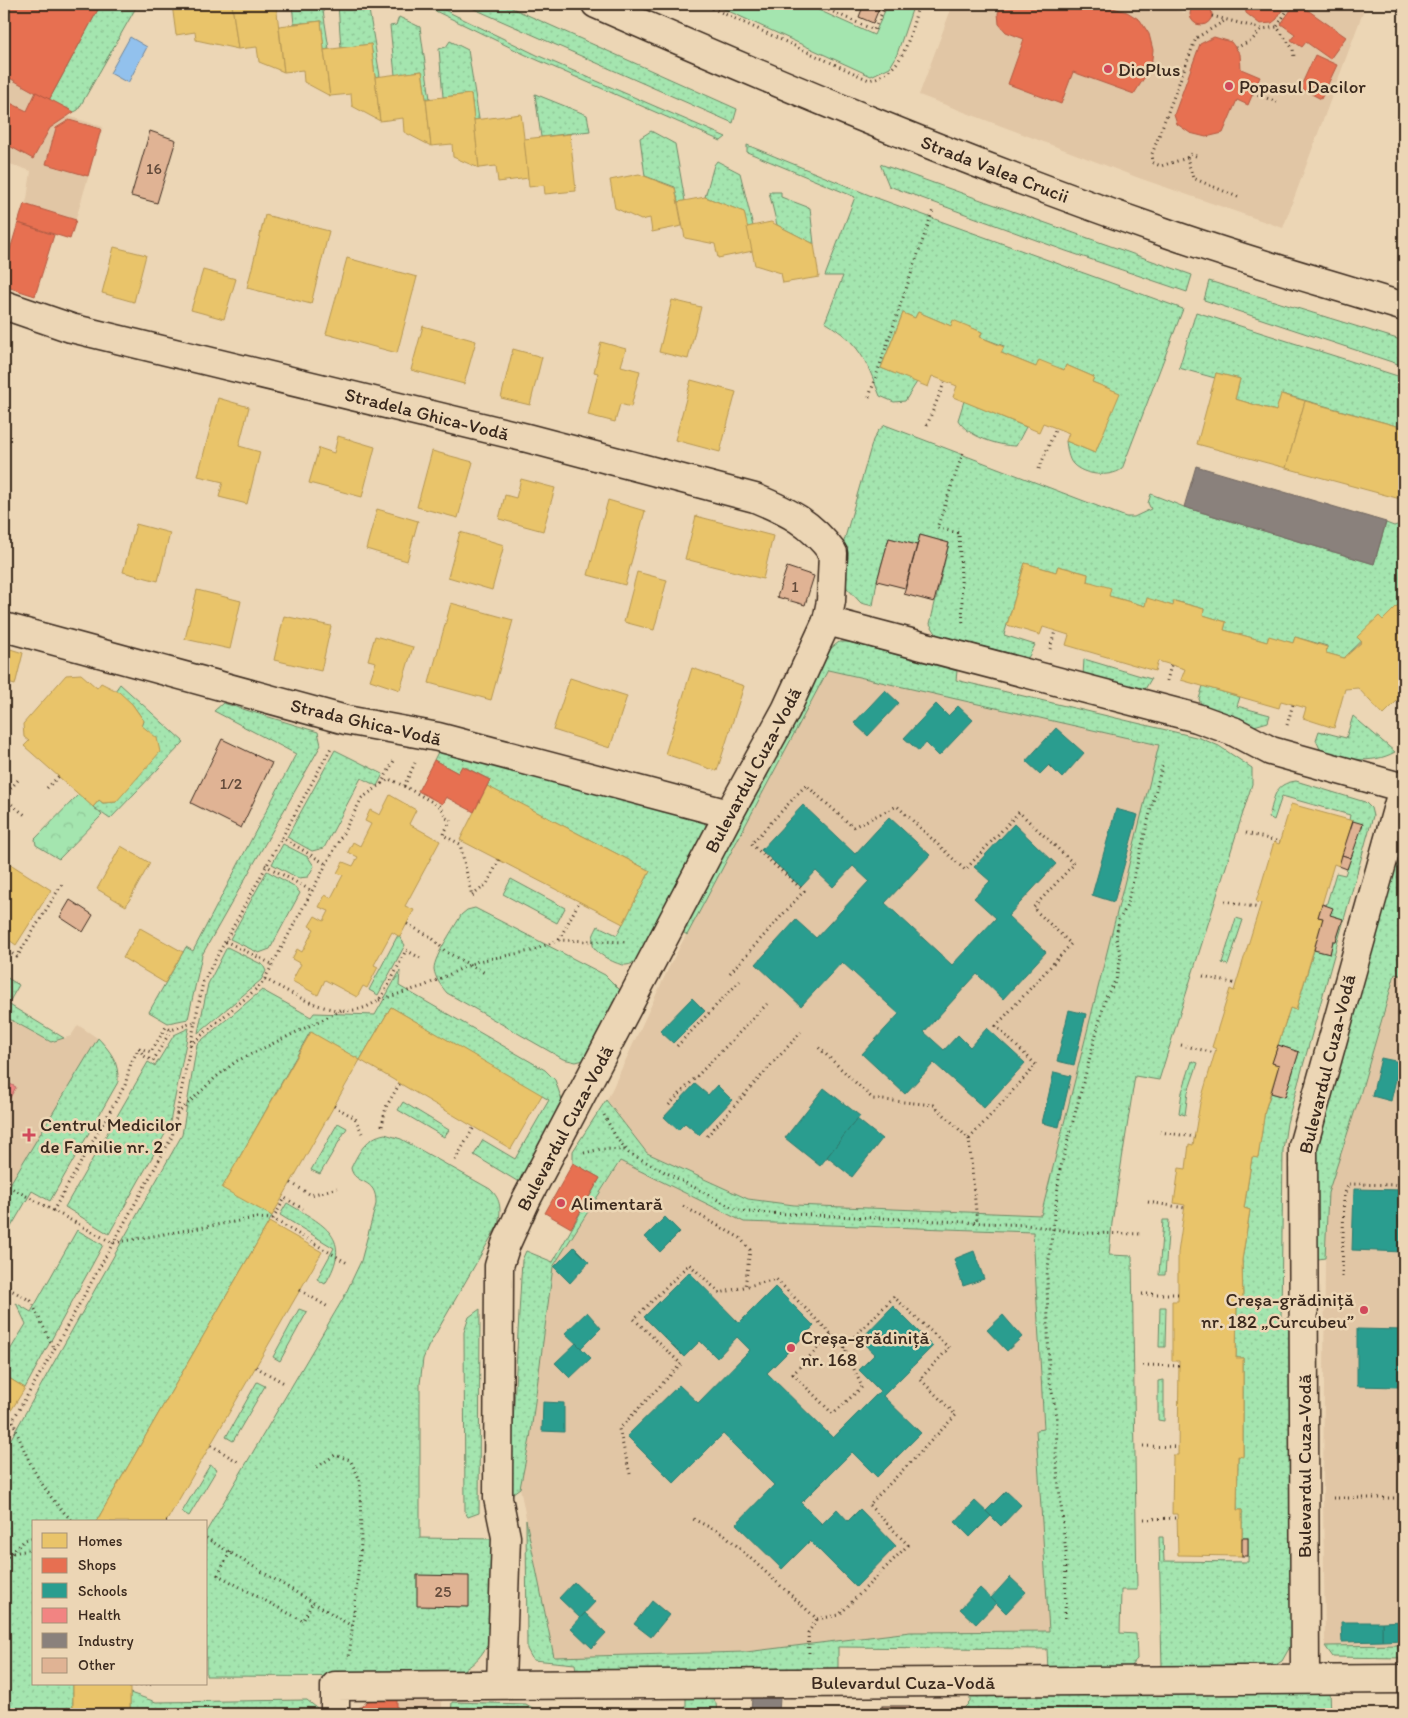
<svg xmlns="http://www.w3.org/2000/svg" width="1408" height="1718" font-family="Itim,sans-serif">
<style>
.built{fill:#e1c6a5}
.grass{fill:#a4e5af;stroke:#708866}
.park{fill:url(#park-crowns);stroke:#708866}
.garden{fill:url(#garden-dots);stroke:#708866}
.water{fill:#92c1ed;stroke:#6f859a}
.homes{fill:#e9c46a;stroke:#b59653}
.shops{fill:#e76f51;stroke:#b35a42}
.schools{fill:#2a9d8f;stroke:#2f7a6d}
.health{fill:#f28482;stroke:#bb6964}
.industry{fill:#8a817c;stroke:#726760}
.building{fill:#e0b394;stroke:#3b2a1e}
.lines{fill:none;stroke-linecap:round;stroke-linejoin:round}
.minor-casing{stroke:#3b2a1e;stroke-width:31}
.major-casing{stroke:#3b2a1e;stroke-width:31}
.path{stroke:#3b2a1e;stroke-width:3;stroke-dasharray:1 4;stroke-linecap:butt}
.minor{stroke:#ecd6b5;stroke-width:28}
.major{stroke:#ecd6b5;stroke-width:28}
.poi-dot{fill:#d1495b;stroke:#ecd6b5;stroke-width:2}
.labels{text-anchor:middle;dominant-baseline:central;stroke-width:5;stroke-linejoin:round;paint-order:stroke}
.number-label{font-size:16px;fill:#644c3c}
.poi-label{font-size:19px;fill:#3b2a1e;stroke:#ecd6b5;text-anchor:start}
.street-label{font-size:19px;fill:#3b2a1e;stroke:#ecd6b5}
</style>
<defs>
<pattern id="park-crowns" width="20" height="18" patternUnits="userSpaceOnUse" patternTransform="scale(1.25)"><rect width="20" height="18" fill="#a4e5af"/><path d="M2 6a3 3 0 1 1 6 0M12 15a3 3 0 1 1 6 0" fill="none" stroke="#8ec596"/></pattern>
<pattern id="garden-dots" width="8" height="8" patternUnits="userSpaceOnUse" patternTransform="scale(1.25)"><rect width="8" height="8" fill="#a4e5af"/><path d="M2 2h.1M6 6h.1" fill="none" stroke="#8ec596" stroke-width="1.8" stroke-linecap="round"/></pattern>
</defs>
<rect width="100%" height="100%" fill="#ecd6b5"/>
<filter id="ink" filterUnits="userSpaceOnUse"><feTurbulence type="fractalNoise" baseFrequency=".02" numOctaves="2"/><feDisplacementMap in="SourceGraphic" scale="10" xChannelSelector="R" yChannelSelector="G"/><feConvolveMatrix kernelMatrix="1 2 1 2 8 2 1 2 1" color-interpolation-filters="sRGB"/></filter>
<g filter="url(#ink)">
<!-- built -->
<g class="built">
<polygon points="953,4 1158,4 1185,13 1188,4 1366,4 1283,228 1139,178 919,95"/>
<polygon points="4,75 74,112 68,116 103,127 70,239 18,223 27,199 31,171 4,162"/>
<polygon points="828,670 1160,745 1041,1215 794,1205 748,1199 647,1153 607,1100 670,965"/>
<polygon points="1396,974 1404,976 1404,1645 1325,1646 1323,1497 1325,1258 1327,1193 1360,1095"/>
<polygon points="4,1016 51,1042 71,1036 78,1025 96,1037 106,1048 4,1223"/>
<polygon points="621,1161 744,1222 1033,1232 1044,1429 1036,1430 1049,1632 910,1632 746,1652 554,1657 520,1488 530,1439 553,1267"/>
<polygon points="372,1698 442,1698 442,1714 357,1714 357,1710"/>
</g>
<!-- grass -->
<polygon class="grass" points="713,4 805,4 874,35 888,4 914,4 896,57 890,67 871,76"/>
<!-- park -->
<polygon class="park" points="79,794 102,815 59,859 36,845 35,839"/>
<!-- garden -->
<g class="garden">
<polygon points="101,4 138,4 78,110 74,112 49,100"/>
<polygon points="292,4 322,4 329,49 324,50 321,21 294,24"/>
<polygon points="338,4 368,4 380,76 375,77 371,44 341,48"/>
<polygon points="421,4 432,4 539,56 726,137 721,141 526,55"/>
<polygon points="463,4 503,4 737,109 733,123"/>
<polygon points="399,17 420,27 430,99 426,99 422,71 395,75 390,26 396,25"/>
<polygon points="450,41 468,50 479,119 474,120 471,94 443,97 439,49 446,47"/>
<polygon points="535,94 587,115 590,131 541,137"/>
<polygon points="651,131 675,144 685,201 678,202 675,187 645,176 640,138"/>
<path d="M 747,145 L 874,197 L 1183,309 L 1122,469 C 1109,478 1083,475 1073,464 C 1068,459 1067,448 1066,441 L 1095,453 L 1119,393 L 1092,382 L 1094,377 L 1066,365 L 1064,370 L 1036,367 L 1001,353 L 1004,346 L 980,337 L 982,332 L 953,321 L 951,326 L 918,312 L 915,318 L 903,313 L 881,368 L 917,382 L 905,401 L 894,402 L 880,396 C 865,358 860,344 825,322 L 843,276 L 825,276 L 855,197 L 747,152 Z"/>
<polygon points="717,161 740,173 753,226 747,227 744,212 705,197 714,165"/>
<polygon points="880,164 1192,275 1187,292 1066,251 889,186"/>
<polygon points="769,192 781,192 781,197 810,208 814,244 777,225"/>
<polygon points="1209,281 1404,341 1404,366 1204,300"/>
<polygon points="1196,312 1404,378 1404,428 1282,394 1276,411 1235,399 1240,379 1216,373 1215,378 1179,368"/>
<path d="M 964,401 L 1026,427 L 1016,446 C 998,446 967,436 958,420 Z"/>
<polygon points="885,425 1126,517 1134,517 1151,509 1148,503 1151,494 1184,507 1374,564 1386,523 1394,526 1404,523 1404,604 1402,602 1344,658 1326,653 1327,646 1295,637 1293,643 1269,637 1267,642 1224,630 1226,622 1203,615 1204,609 1175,601 1173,606 1147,599 1145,606 1109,596 1087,581 1088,574 1058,566 1056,572 1025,563 1004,635 1035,645 1028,658 937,635 930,624 949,543 920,535 917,545 889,538 877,581 873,606 861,603 845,586 838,562 873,440 878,431"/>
<polygon points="839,642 849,642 957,671 956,680 1200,738 1219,746 1252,768 1252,784 1159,1080 1135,1076 1112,1223 1109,1255 1132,1256 1137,1590 1121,1590 1120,1633 1136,1634 1137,1659 1127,1670 1048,1671 1047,1649 838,1647 838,1670 576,1670 575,1664 533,1660 527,1649 526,1520 554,1657 746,1652 910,1632 1049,1631 1036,1430 1044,1429 1033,1232 744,1222 620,1161 553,1267 530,1439 520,1488 509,1496 522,1260 526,1251 553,1262 600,1178 573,1163 573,1151 606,1100 647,1153 748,1199 794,1205 1041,1215 1159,745 828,670 687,935 680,930 825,653"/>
<polygon points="1084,659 1151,679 1144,691 1083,675"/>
<polygon points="120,684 184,742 110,819 93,807 99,800 103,803 116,802 144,721 132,704 115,691"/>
<polygon points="1203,686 1240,697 1237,706 1270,715 1268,722 1254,726 1204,712 1199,699"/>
<polygon points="223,703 318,732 321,745 202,955 188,1019 168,1023 149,1012 186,947 193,951 296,754 214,711"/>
<path d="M 1353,716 L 1395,752 C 1372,765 1342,760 1320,749 L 1316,740 L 1319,731 L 1346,738 Z"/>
<path d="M 440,748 L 703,821 L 708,829 L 637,960 C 634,962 631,965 626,965 C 618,966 594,953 593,945 C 591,938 595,932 598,926 L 617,935 L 650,871 L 496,791 L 487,786 L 490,780 L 463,766 L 458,773 L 434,760 Z"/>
<polygon points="335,750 383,774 377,786 361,778 324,848 312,851 287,837"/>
<path d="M 1296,781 L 1365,802 L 1371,808 L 1373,816 L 1287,1123 L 1283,1150 L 1281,1318 L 1289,1319 L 1291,1645 L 1282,1661 L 1274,1666 L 1162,1668 L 1159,1537 L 1163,1537 L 1164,1561 L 1248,1562 L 1248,1538 L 1242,1538 L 1242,1510 L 1237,1510 L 1238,1456 L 1243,1456 L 1243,1358 L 1236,1358 L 1237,1303 L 1243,1302 L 1242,1260 L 1250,1210 L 1244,1208 L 1252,1157 L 1258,1157 L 1265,1110 L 1271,1093 L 1285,1097 L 1299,1052 L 1278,1045 L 1290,1008 L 1296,1010 L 1314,950 L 1330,954 L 1333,941 L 1336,941 L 1343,919 L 1330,915 L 1332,908 L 1326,906 L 1336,873 L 1345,875 L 1362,825 L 1349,820 L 1350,815 L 1282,796 L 1274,820 L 1269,817 C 1275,797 1273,784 1296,781 Z"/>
<polygon points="1404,828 1404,976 1395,974 1360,1095 1328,1193 1325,1258 1312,1260 1316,1153 1323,1113"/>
<polygon points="283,844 308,857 314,866 308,877 298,878 272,864"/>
<polygon points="267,871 294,886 300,893 270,949 259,953 230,939"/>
<polygon points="511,879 565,908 557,923 503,894"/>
<path d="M 475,908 L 605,975 L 620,990 L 620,995 L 588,1059 L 576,1062 L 563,1059 L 447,993 C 441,986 435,978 434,969 C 434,956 455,927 461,915 L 467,910 Z"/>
<polygon points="1236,918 1243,920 1228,965 1222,963"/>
<polygon points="398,935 405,945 378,995 369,990"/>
<polygon points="227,947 263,965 266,971 261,980 198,1033 208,984"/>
<polygon points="400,971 399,986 545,1070 555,1080 564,1106 522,1180 517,1181 474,1155 483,1140 515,1159 549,1100 391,1007 360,1060 310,1032 223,1187 272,1216 269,1222 96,1522 34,1522 34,1684 73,1684 73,1714 4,1714 4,1451 182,1135 197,1044 262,990 311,1017 314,1013 375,1015"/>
<polygon points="4,976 19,985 8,1004 64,1038 51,1042 4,1016"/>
<polygon points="189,1028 169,1127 109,1234 65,1207 148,1062 155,1066 174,1035"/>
<path d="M 98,1038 C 111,1052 119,1062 118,1082 L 50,1201 L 32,1191 L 4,1239 L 4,1194 Z"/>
<polygon points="1192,1061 1198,1063 1188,1092 1185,1115 1179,1113 1182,1092"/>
<polygon points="403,1102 449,1130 444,1137 398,1110"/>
<polygon points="338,1123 347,1128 320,1174 311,1170"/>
<path d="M 385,1134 L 401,1139 L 490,1189 C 502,1200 501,1211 498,1225 L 428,1347 L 423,1359 L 420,1384 L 420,1538 L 494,1539 L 489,1642 C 479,1662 466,1672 444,1677 L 206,1676 L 206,1532 L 344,1297 L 361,1261 L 376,1204 C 377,1176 354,1186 351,1168 C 359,1151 367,1137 385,1134 Z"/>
<path d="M 287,1203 C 324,1225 354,1237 325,1284 L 317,1279 L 334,1248 L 280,1215 Z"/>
<polygon points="1163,1220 1169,1220 1165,1275 1159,1275"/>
<polygon points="77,1230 103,1245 25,1388 4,1375 4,1360 26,1324 16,1303 31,1312"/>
<polygon points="1160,1307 1166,1307 1165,1347 1159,1347"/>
<polygon points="299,1309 307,1312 280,1361 273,1357"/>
<polygon points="480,1309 479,1513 468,1517 465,1512 464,1332 469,1317"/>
<polygon points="1164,1380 1164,1421 1158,1420 1158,1381"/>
<polygon points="257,1382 265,1386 233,1441 226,1437"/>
<polygon points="210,1465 217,1469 189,1516 182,1512"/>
<polygon points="1404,1645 1404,1658 1333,1657 1325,1646"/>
<polygon points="1330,1692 1331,1714 963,1714 963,1709 970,1702 970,1695"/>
<polygon points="130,1693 156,1702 307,1700 317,1708 319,1714 130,1714"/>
<polygon points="710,1695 716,1703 717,1714 686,1714 686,1697"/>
<polygon points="452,1702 526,1704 542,1714 451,1714"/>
</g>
<!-- water -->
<polygon class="water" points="130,37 147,47 128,83 110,73"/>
<!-- homes -->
<g class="homes">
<polygon points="172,4 232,4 238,49 196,40 195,32 176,35"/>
<polygon points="232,4 276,4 284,72 259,62 257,47 238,49"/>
<polygon points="321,21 324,50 330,96 304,82 303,70 284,72 279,26"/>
<polygon points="371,44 375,77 380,121 352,106 351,94 330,96 324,50"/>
<polygon points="422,71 426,99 431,146 404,132 403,118 380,121 375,77"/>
<polygon points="471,94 474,120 479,168 453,157 452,144 431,146 426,99"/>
<polygon points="521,114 529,178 498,182 496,166 479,168 474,120"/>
<polygon points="570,134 576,191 545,194 544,185 529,187 524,139"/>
<polygon points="639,174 675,188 682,226 652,232 650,218 641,220 615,208 610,180"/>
<polygon points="705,197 744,212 753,251 718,258 715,244 685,238 678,202"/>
<polygon points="265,215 329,231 311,304 247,288"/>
<polygon points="771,222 814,244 819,277 783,283 781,273 755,265 747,227"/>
<polygon points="114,247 146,255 134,302 102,293"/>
<polygon points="347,258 417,277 397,353 326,334"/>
<polygon points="203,270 236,279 224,319 191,310"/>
<polygon points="672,300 701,307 688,359 659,352"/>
<polygon points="918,312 951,326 953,320 982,332 980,337 1004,347 1001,353 1036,367 1039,360 1064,370 1066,365 1094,377 1092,382 1120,393 1095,453 1066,441 1069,433 1043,423 1039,432 953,397 957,386 932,376 928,387 881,368 903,313 915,318"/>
<polygon points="423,326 476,341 464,384 411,370"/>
<polygon points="601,342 626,349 621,366 640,371 631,407 620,404 615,422 588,415 598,373 594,372"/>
<polygon points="513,349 542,357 530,405 501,398"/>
<polygon points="1216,373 1240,379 1235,399 1276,411 1281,394 1305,401 1286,468 1197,444"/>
<polygon points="691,380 736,392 720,452 675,440"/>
<polygon points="218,398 249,407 239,446 260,452 247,504 219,497 223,482 198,476"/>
<polygon points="1305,401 1404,428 1404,500 1286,468"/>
<polygon points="338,436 375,447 362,497 309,483 319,448 334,453"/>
<polygon points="432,451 473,462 458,518 417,507"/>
<polygon points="521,479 555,488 543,531 499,519 505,495 516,498"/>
<polygon points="608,500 645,511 625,585 588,575"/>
<polygon points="377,509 418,521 407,561 366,549"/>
<polygon points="696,516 773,536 763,579 685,559"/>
<polygon points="136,524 170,533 158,581 123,572"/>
<polygon points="460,532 504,545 492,590 448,577"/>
<polygon points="1025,563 1056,572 1058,566 1088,574 1087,581 1111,588 1109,596 1145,606 1147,598 1173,606 1174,601 1204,609 1203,615 1226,622 1224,630 1267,642 1269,636 1293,643 1295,637 1327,647 1326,653 1344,658 1362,642 1357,637 1379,616 1383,620 1402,601 1404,604 1404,679 1402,681 1404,683 1404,694 1383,715 1358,688 1345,689 1334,728 1303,718 1306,708 1281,701 1279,708 1181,680 1185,669 1158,661 1155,671 1066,645 1069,635 1043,627 1040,635 1007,625"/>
<polygon points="637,572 667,580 654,630 624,622"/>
<polygon points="197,590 241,601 230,649 185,639"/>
<polygon points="451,603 513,620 491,700 429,683"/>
<polygon points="284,616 331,626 321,671 274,660"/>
<polygon points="375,636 413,647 400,690 370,680 376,662 368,660"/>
<polygon points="4,647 23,653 15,685 8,683 4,698"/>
<polygon points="692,668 744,686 717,771 665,754"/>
<polygon points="81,674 97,688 101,683 119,692 132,704 144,721 141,725 157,738 160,752 116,802 103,803 99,800 93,807 24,746 29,741 24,737 23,724 66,675"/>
<polygon points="570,678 627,696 610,748 553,730"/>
<polygon points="487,786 650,871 623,924 460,840"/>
<polygon points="390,795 416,810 409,824 440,841 405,906 414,910 400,937 392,932 374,965 378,967 367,988 363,986 357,997 325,980 318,995 292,981 301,964 292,959 297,949 302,952 314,929 309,926 315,916 324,921 329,911 319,907 325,895 331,898 343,875 337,873 343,862 353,866 358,857 348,852 353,842 360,846 371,824 365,821 370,810 380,815"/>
<polygon points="1291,804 1353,821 1339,866 1334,864 1322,904 1318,917 1323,918 1296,1010 1290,1008 1272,1063 1279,1065 1265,1110 1258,1158 1252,1157 1244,1208 1250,1210 1242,1260 1243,1302 1237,1303 1236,1358 1243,1358 1243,1457 1238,1456 1237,1510 1242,1510 1242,1556 1178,1555 1177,1514 1172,1514 1173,1455 1178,1455 1179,1361 1172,1361 1172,1301 1178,1301 1178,1253 1185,1205 1174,1203 1179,1168 1186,1169 1189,1144 1193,1145 1200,1103 1216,1049 1212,1047 1230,989 1234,991 1236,984 1261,903 1256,902 1274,842 1279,844"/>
<polygon points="121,846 150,863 126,906 97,889"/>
<polygon points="4,860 51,890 16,945 5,937 4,939"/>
<polygon points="140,928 183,952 165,983 123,958"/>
<polygon points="391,1007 542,1095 511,1149 360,1060"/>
<polygon points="311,1032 360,1060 272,1216 222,1188"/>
<polygon points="269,1222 322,1252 166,1522 96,1522"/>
<polygon points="4,1375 25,1388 4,1422"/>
<rect x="73" y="1684" width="57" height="30"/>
</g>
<!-- shops -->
<g class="shops">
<circle cx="1201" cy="14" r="11"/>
<polygon points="4,4 101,4 49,100 4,75"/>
<polygon points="1002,4 1100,4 1099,9 1109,7 1127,12 1140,20 1149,34 1153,50 1151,67 1134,94 1073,72 1061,104 1008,84 1024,39 1006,32 999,24 998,13"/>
<polygon points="1245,4 1283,4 1283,8 1277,19 1272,23 1260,24 1246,13"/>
<polygon points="1295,4 1299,4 1346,37 1330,59 1306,42 1302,47 1291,40 1295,34 1281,24"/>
<polygon points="1214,37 1231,42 1240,54 1241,69 1260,77 1248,105 1237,100 1223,133 1206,137 1190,133 1177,124 1174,115 1200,44"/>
<polygon points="1315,55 1337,65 1321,99 1300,88"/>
<polygon points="36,92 74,112 50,128 33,159 4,143 4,100 27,111"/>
<polygon points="69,120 101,129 88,176 46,164 56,128"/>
<polygon points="24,204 76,220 70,239 18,223"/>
<polygon points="18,223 54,235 35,296 4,286 4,270"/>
<polygon points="434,760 458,773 462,766 490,780 474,812 446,797 442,804 418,791"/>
<polygon points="573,1163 600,1178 571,1228 545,1213"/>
<polygon points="372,1698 397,1698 397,1714 357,1714 357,1710"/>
</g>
<!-- schools -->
<g class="schools">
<polygon points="885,690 899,703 868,736 854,723"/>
<polygon points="936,704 948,716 958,706 973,720 939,756 926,743 919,751 904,738"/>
<polygon points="1056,728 1084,753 1062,778 1049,765 1040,774 1026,761"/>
<polygon points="803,805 855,854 889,817 930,855 885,903 952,965 996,918 974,898 990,881 974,867 1014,824 1056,864 1008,916 1046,952 1003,999 977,974 924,1032 944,1050 958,1035 970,1047 987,1028 1025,1063 984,1108 934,1063 905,1094 862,1054 899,1014 842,962 801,1006 756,964 796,920 816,938 869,881 853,866 833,887 816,871 801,887 761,850"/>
<polygon points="1116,809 1138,815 1114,902 1092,895"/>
<polygon points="692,998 705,1011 673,1043 660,1031"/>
<polygon points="1069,1010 1086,1014 1074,1065 1057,1061"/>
<polygon points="1381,1058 1400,1062 1391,1101 1372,1096"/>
<polygon points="1054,1072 1071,1076 1059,1127 1042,1123"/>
<polygon points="695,1084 708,1095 717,1085 732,1100 699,1135 685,1123 678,1130 664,1117"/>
<polygon points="824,1088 860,1116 820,1166 785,1138"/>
<polygon points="857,1119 882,1139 852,1177 827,1157"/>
<polygon points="1354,1189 1404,1190 1404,1252 1352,1250"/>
<polygon points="665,1217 680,1232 660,1252 645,1237"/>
<polygon points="574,1247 589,1262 570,1283 554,1267"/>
<polygon points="974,1251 984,1279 963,1286 954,1259"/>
<polygon points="689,1272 739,1323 775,1287 814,1326 767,1373 833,1438 880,1391 859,1370 875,1354 860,1340 893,1306 933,1346 883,1396 921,1433 877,1477 852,1452 801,1503 822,1524 837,1509 848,1521 860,1509 896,1546 856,1587 810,1541 782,1569 736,1524 774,1485 723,1434 674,1483 627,1436 679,1385 698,1403 750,1350 737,1337 717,1358 700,1341 684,1357 644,1317"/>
<polygon points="587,1312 601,1328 581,1348 565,1333"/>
<polygon points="1003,1315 1022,1337 1007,1351 987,1330"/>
<polygon points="1357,1329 1404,1330 1404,1454 1398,1454 1400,1387 1357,1386"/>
<polygon points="576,1343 591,1358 570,1378 555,1363"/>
<polygon points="543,1402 564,1403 564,1432 542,1431"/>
<polygon points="1006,1491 1021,1505 1001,1526 986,1511"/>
<polygon points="975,1501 991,1516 970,1537 955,1522"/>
<polygon points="1010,1577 1026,1592 1006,1613 991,1598"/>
<polygon points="574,1582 595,1602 580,1618 559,1598"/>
<polygon points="980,1588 996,1603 976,1624 960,1609"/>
<polygon points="652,1601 669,1615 651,1637 634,1624"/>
<polygon points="585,1613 606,1633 592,1648 571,1628"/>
<polygon points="1404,1621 1404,1640 1382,1641 1382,1622"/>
<polygon points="1341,1622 1382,1622 1382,1641 1342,1642"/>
</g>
<!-- health -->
<polygon class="health" points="4,1081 16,1087 4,1108"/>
<!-- industry -->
<g class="industry">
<polygon points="1196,466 1386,522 1374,564 1184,507"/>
<polygon points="752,1697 780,1698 779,1713 751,1712"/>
</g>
<!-- building -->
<g class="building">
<polygon points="864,4 881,4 873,23 859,17"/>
<polygon points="150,131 176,140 157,203 131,196"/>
<polygon points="920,535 949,543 934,602 904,594"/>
<polygon points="889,538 917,545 905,588 877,581"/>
<polygon points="787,567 814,576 805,605 777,597"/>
<polygon points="222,739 272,763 241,828 191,803"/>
<polygon points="1353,821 1363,824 1351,858 1342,855"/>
<polygon points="1342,855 1351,858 1347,869 1339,866"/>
<polygon points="70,900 93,915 83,932 60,917"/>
<polygon points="1322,904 1333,908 1330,915 1343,919 1336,941 1333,941 1330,954 1314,950 1323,918 1318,917"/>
<polygon points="1278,1045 1299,1052 1285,1097 1271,1093 1279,1065 1272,1063"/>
<rect x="1242" y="1538" width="6" height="18"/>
<polygon points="417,1575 469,1576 469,1607 417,1606"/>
<rect x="882" y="1706" width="28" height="8"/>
</g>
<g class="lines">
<!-- minor casing -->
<g class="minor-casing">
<g id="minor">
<path d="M 4,305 L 71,328 L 527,438 L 755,498 C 789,512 811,523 833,553 L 831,601 L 827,621 L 786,710 L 729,814 L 526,1200 L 506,1244 L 499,1266 L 498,1498 L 506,1537 L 501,1683"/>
<polyline points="827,621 1197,718 1233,731 1271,751 1404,788"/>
<polyline points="4,627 346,720 438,737 729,814"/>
<polyline points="1305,1678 1303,1146 1403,788"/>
<polyline points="335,1714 335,1686 1404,1679"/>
</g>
</g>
<!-- major casing -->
<g class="major-casing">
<path id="major" d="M 596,4 C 783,86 971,165 1164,232 C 1243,260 1324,282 1404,307"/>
</g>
<!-- path -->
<g class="path">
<path d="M 703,4 L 869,80 C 906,72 909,35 919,4"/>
<polyline points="815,4 874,30 886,4"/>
<polyline points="1291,4 1277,27 1293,49 1294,57"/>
<polyline points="1212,16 1262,29 1277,27"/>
<polyline points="1236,48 1252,40 1262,29"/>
<polyline points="1253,93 1277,102"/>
<polyline points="1196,156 1190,154 1187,158 1193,178 1240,198"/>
<polyline points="1187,158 1161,166 1153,163 1152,154 1196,38 1226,20"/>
<polyline points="869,397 933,210"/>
<polyline points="927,425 945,381"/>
<polyline points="963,453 937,528 959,533 963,626"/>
<polyline points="1039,469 1056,428"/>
<polyline points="1050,649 1055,631"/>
<polyline points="1167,681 1171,665"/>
<polyline points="1287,725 1293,704"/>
<polyline points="381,784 395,759"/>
<polyline points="404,786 441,807 446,818 451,820 443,835 460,844 472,896 487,884 499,860"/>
<polyline points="47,788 59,776"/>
<polyline points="4,796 18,780"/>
<polyline points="4,798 25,815"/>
<polyline points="1246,833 1280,842"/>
<polyline points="281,837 326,864"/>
<polyline points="265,865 312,891"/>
<polyline points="1225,901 1259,908"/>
<polyline points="407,924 431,937 446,952 485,973"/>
<polyline points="559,940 579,902"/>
<polyline points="225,941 272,964"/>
<polyline points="4,948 17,957 62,884"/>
<polyline points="730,973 804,891 751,844 806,785 853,827 897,806 965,870 1019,812 1074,864 1033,908 1071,944 996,1026 1036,1065 969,1139 934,1105 873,1099 816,1045"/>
<polyline points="1203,976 1236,984"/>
<path d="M 265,979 C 297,996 343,1027 378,1000 C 385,995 401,960 406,950 L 420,958"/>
<polyline points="379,1000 424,986 478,961 531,951 559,940 628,942"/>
<polyline points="190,1045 262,984 362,798 389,779 404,786 415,763"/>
<polyline points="1181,1045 1215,1053"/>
<polyline points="677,1046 740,981"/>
<polyline points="139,1048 144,1056 153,1061 171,1030"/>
<polyline points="669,1105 767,1004"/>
<polyline points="334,1106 355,1118 362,1133"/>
<polyline points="177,1114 216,1077 237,1061 344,1009"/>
<polyline points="604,1115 617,1139 629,1153 735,1209 749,1212 1027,1225 1082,1233 1142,1234"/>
<polyline points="382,1126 386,1107 400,1083"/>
<polyline points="1160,1132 1195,1137"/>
<polyline points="707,1136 801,1032"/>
<polyline points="969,1139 977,1222"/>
<polyline points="584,1153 601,1149 625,1150"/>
<polyline points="455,1160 474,1127"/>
<polyline points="291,1183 311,1195 337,1188"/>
<polyline points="4,1184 113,1243 256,1218 273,1219 349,1264"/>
<polyline points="1148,1202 1185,1208"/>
<polyline points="683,1206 740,1238 750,1250 745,1287"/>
<polyline points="53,1211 125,1085 131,1063 139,1048 151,1052 166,1027 171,1030 195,1022"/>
<polyline points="273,1219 285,1198 303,1209"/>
<polyline points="1342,1277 1344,1196 1348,1184 1404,1185"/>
<polyline points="4,1286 31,1301 54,1349"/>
<polyline points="300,1290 328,1307"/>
<polyline points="1142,1294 1178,1294"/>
<polyline points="831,1334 793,1374 833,1414 862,1387 844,1347"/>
<polyline points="1143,1365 1179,1366"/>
<polyline points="256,1367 284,1383"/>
<path d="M 13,1421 C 26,1459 43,1494 74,1522"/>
<polyline points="4,1435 51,1355 172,1137 203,982 332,746"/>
<polyline points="211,1445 238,1462"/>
<polyline points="1143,1446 1178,1447"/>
<polyline points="317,1467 335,1455 350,1460 360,1480 361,1544 349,1658"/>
<polyline points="630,1474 619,1429 681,1364 634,1319 689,1264 720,1293 776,1279 844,1347 894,1297 949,1348 920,1379 956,1415 869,1505 908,1545 839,1615 817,1619 725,1535 691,1518"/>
<polyline points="1333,1498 1397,1498"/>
<polyline points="1144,1519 1177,1518"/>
<polyline points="166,1522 167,1522"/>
<polyline points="206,1538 352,1626"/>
<polyline points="230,1552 218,1575 303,1621 313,1602"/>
<polyline points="13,1553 34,1549"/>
<polyline points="4,1560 25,1540 34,1537"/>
<polyline points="1065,1618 1066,1553 1056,1458 1057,1416 1049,1378 1047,1276 1060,1170 1106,997 1116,980 1121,956 1116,938 1119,920 1126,908 1162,766"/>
<polyline points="809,1653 808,1633 817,1619"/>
<polyline points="130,1686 154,1684"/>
</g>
<!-- minor -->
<use href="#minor" class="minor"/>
<!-- major -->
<use href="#major" class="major"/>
</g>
</g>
<!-- markers -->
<g class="poi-dot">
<circle cx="1108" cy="69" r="5"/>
<circle cx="1229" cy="86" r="5"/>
<path d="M26.5 1127.5h5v5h5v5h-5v5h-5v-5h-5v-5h5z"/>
<circle cx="561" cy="1203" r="5"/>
<circle cx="1364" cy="1310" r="5"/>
<circle cx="791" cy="1348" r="5"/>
</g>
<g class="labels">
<!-- number labels -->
<g class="number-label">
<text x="154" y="168">16</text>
<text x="795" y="586">1</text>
<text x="231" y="783">1/2</text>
<text x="443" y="1591">25</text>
</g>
<!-- poi labels -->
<g class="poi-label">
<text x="1118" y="69">DioPlus</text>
<text x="1239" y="86">Popasul Dacilor</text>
<text x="40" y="1124">Centrul Medicilor<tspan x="40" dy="22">de Familie nr. 2</tspan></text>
<text x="571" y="1203">Alimentară</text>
<text x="1354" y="1299" text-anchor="end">Creșa-grădiniță<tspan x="1354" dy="22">nr. 182 „Curcubeu”</tspan></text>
<text x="801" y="1337">Creșa-grădiniță<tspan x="801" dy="22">nr. 168</tspan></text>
</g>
<!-- street labels -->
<g class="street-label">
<text transform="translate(995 169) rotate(21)">Strada Valea Crucii</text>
<text transform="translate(427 414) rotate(14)">Stradela Ghica-Vodă</text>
<text transform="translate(366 722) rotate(13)">Strada Ghica-Vodă</text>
<text transform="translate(753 770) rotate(-62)">Bulevardul Cuza-Vodă</text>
<text transform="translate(1327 1064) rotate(-76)">Bulevardul Cuza-Vodă</text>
<text transform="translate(565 1128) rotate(-62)">Bulevardul Cuza-Vodă</text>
<text transform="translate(1304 1466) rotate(-90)">Bulevardul Cuza-Vodă</text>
<text x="903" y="1682">Bulevardul Cuza-Vodă</text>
</g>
</g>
<!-- margin -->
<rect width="1408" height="1718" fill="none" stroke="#ecd6b5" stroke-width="20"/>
<rect x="10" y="10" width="1388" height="1698" fill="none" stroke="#3b2a1e" stroke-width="2" filter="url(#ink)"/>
<!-- legend -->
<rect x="32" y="1520" width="175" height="165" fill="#ecd6b5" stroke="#a59179"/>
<rect x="42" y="1533" width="25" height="15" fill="#e9c46a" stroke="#a59179"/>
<text x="78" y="1546" font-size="15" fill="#3b2a1e">Homes</text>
<rect x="42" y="1558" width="25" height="15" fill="#e76f51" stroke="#a59179"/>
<text x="78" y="1570" font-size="15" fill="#3b2a1e">Shops</text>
<rect x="42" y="1583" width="25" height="15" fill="#2a9d8f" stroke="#a59179"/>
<text x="78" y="1596" font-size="15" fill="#3b2a1e">Schools</text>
<rect x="42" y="1608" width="25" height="15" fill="#f28482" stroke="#a59179"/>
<text x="78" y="1620" font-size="15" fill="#3b2a1e">Health</text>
<rect x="42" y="1633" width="25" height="15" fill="#8a817c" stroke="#a59179"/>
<text x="78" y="1646" font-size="15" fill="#3b2a1e">Industry</text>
<rect x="42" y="1658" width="25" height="15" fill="#e0b394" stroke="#a59179"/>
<text x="78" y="1670" font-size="15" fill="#3b2a1e">Other</text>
</svg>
